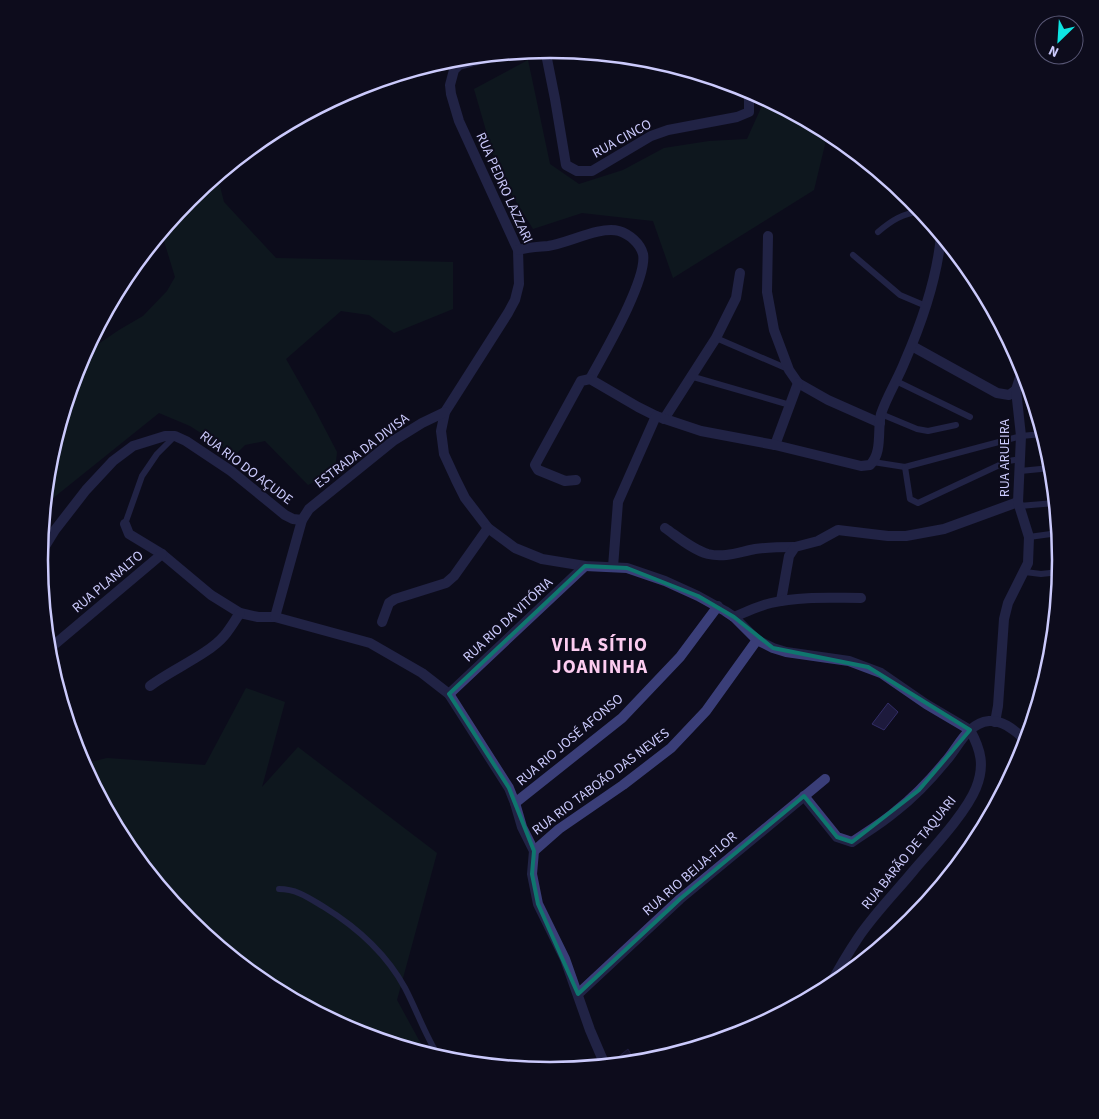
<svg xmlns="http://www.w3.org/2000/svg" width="1099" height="1119" font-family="'Source Sans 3',sans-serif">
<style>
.green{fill:#102522}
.building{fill:#1d1a3c;stroke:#322d66}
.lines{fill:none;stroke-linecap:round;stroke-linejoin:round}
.service{stroke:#3a3e78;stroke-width:6}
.minor{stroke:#3a3e78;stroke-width:10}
.marked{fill:none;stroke:#0f766e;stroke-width:4;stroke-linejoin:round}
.labels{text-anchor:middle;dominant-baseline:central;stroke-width:4;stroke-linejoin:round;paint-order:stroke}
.street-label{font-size:14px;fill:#cbcafc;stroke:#0d0c1c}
.district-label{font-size:19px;font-weight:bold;letter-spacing:1px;fill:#fcccf0;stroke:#0d0c1c}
.rim{fill:none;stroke:#cbcafc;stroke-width:2.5}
</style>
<rect width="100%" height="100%" fill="#0d0c1c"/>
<!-- green -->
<g class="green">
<polygon points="528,60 550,164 579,184 623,170 664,148 709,141 747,139 765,99 828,132 814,190 673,278 653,221 582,213 533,229 498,172 474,89"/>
<polygon points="217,175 224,202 276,258 453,262 453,309 394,333 369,315 341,311 286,359 315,410 337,452 335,471 308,485 265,441 245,445 235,455 190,426 159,413 47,503 45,501 49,460 81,358 88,351 119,330 143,316 167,291 175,277 164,241 165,227 189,198"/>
<polygon points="246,688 285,702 262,787 298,747 437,853 397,1000 426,1053 354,1031 266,984 188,920 125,843 82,764 107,758 205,765"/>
</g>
<!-- building -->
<g class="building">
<polygon points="888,703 898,712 884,730 872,724"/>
<polygon points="628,1049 635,1062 612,1064 611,1063"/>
</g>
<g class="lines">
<!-- service -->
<g class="service">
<path d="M 878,232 C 892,220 902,214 921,211"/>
<polyline points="853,255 900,295 926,306"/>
<polyline points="716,338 788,369"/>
<polyline points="690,376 790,405"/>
<polyline points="896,381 970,417"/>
<polyline points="881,414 917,429 928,431 956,425"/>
<polyline points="873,462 905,467 1021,436 1042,434"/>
<polyline points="905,467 910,499 918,503 1008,461 1021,459"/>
<polyline points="1020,471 1051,468"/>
<polyline points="1019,506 1055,503"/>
<polyline points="125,524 142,476 157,454 175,436"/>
<polyline points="1029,537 1058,533"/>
<polyline points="1025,572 1041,574 1059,572"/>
<path d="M 279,889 C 297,889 309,898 324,907 C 358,928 386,953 405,988 C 417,1011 425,1035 439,1057"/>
</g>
<!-- minor -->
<g class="minor">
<polyline points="545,49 555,99 566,165 577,171 592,171 651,136 668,130 737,117 749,112 749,90"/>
<polyline points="504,53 459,65 454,70 450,85 451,94 459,121 518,250 519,284 515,300 508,313 445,412 441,431 444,454 456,480 465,498 488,528 515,548 542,559 585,566 627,568 665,581 698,596 725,611 734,617 757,640 773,648 786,652 849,661 881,673 926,704 970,730"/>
<polyline points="768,236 767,292 774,330 789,370 798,383 828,400 880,423"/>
<path d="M 518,250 C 530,247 537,247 548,246 C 569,243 599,226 619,231 C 629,234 640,243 643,254 C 648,279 603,355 590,379"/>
<polyline points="912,346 997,393 1009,395 1016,390"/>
<polyline points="664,419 716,338 736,298 740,273"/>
<polyline points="775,445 798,383"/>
<path d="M 576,480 L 565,481 L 538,470 L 535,465 L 581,381 L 590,379 L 638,407 L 656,416 L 701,431 L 775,445 L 861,466 L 870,465 C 883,452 877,430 881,414 C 887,396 898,379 905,361 C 922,322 937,278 941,236"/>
<polyline points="125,524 129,534 162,554 211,595 240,613 258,617 275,617 370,643 422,673 449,694 509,788 515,803 522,827 534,851 532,874 538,904 565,959 590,1030 605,1065"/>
<path d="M 665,528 C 678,537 693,550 708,554 C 725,558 739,552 755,549 C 768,547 781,547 795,547"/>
<polyline points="39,556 55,530 86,490 113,461 133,446 165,436 175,436 186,441 231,471 285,515 293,519 302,520"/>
<polyline points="613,567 618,502 656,416"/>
<polyline points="781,601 789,556 795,547 818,541 838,530 888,536 906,536 944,529 1018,502"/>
<polyline points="275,617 302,520 309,509 393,441 422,423 445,412"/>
<path d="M 734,617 C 746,612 758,606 771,603 C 800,596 831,598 861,598"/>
<polyline points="382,622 389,603 395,599 446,583 454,576 488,528"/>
<polyline points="48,650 162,554"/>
<path d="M 150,686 C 171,670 209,654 224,636 C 230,629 235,620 240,613"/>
<polyline points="449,694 585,566"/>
<polyline points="995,722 998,706 1004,619 1008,603 1028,563 1029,537 1018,502 1021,436 1016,390 1023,368"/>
<path d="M 804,796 L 837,837 L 852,842 C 867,832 882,823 896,811 C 914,797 931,779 945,762 C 958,748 967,723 989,721 C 1004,720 1016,732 1026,740"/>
<polyline points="515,803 622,718 680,657 718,606"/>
<polyline points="534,851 559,829 623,785 671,748 706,711 757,640"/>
<path d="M 829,987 C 838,970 848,953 858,938 C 874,914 896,892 914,870 C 932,849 966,813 976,788 C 985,766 981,750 970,730"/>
<polyline points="578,994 680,899 825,779"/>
</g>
</g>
<!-- marked area -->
<path d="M0 0H1099V1119H0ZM 585,566 L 627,568 L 698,596 L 734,617 L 773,648 L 868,667 L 970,730 L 919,790 L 852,842 L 837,837 L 804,796 L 680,899 L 578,994 L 538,904 L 532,874 L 534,851 L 509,788 L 449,694 Z" fill="#0d0c1c" fill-opacity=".55" fill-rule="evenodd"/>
<path class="marked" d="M 585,566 L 627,568 L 698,596 L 734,617 L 773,648 L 868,667 L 970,730 L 919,790 L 852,842 L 837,837 L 804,796 L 680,899 L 578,994 L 538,904 L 532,874 L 534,851 L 509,788 L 449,694 Z"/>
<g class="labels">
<!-- street labels -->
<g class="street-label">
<text transform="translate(622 139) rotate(-29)">RUA CINCO</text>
<text transform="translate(504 188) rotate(66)">RUA PEDRO LAZZARI</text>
<text transform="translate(362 451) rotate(-37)">ESTRADA DA DIVISA</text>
<text transform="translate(1005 458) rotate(-90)">RUA ARUEIRA</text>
<text transform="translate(246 468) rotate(37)">RUA RIO DO AÇUDE</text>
<text transform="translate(108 582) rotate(-40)">RUA PLANALTO</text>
<text transform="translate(508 620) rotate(-43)">RUA RIO DA VITÓRIA</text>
<text transform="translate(570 740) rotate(-40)">RUA RIO JOSÉ AFONSO</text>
<text transform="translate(601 782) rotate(-37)">RUA RIO TABOÃO DAS NEVES</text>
<text transform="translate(909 853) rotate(-51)">RUA BARÃO DE TAQUARI</text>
<text transform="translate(690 874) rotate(-41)">RUA RIO BEIJA-FLOR</text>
</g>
<!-- district labels -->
<g class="district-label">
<text x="600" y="645">VILA SÍTIO<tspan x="600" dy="22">JOANINHA</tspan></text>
</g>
</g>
<!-- crop -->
<path d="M0 0H1099V1119H0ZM48 560a502 502 0 1 1 1004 0a502 502 0 1 1-1004 0Z" fill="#0d0c1c" fill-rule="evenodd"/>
<path class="rim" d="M48 560a502 502 0 1 1 1004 0a502 502 0 1 1-1004 0Z"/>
<!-- north arrow -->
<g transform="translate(1059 40) rotate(205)"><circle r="24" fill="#0d0c1c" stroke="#595876"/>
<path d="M0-4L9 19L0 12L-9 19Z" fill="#0ee4e3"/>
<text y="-8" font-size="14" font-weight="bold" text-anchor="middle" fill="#cbcafc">N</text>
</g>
</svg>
